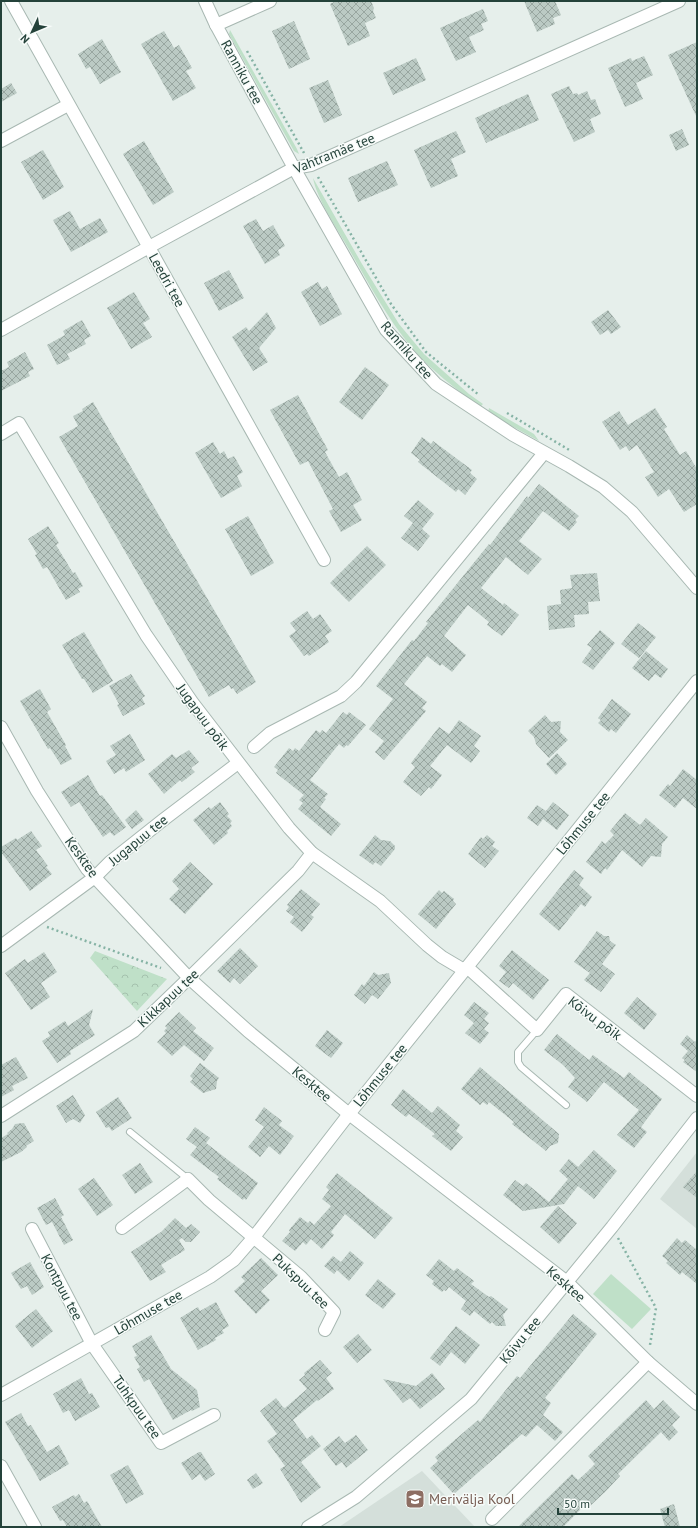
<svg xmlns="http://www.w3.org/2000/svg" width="698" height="1528" font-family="'PT Sans',sans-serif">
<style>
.built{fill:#d4dfda}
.grass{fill:#bfe0c8}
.park{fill:url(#park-crowns)}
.building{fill:url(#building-cross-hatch)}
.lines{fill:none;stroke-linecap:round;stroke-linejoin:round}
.service-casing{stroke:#a8b8b2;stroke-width:8}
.minor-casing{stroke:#a8b8b2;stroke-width:14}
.path{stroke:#86b3a5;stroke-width:2.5;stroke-dasharray:2 3;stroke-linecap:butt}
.service{stroke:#fff;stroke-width:6}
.minor{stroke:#fff;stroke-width:12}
.labels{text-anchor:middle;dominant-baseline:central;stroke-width:3;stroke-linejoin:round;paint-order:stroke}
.street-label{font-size:14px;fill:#24423a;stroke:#f7fbf9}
.education-label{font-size:14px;fill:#785e54;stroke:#f7fbf9;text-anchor:start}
</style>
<defs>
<pattern id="park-crowns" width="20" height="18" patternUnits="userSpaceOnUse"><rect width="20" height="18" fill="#bfe0c8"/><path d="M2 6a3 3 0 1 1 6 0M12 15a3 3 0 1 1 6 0" fill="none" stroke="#a4c1ad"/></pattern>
<pattern id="building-cross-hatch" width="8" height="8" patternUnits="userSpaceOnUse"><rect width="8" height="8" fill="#bbcac4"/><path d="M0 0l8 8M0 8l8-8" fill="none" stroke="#98a6a0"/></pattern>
</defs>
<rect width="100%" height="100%" fill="#e6efeb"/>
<!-- built -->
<g class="built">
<polygon points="697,1152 697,1229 660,1199"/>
<polygon points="422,1471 475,1527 339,1527"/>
</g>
<!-- grass -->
<g class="grass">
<polygon points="230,30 297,149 299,154 294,151 229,34"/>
<path d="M 313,178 L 362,264 L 399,324 L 424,354 L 469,394 L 483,404 L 480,407 C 456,389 432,371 412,348 C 386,317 367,280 347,246 C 336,227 317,199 313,178 Z"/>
<polygon points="489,408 534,434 539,441 488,413"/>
<polygon points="611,1274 651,1309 632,1329 593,1294"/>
</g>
<!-- park -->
<polygon class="park" points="95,951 167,979 137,1011 90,958"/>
<!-- building -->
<g class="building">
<polygon points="336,1 371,1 374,8 373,11 376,18 365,23 370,36 348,46 330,4"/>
<polygon points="524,1 555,1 561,15 553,18 555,24 537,32"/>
<polygon points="483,9 488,21 481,24 484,30 469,37 476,52 456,61 440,28"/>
<polygon points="294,21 310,59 289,69 272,31"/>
<polygon points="164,31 174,48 179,45 192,68 186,71 196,88 173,101 141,44"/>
<polygon points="102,39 121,72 100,84 90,67 86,69 78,54"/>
<polygon points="697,42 697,118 668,55"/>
<polygon points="644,56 653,75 636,83 643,99 625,107 608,68 631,58 632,61"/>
<polygon points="416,58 426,80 393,95 383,73"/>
<polygon points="328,80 342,115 324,123 309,88"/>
<polygon points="11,83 17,93 1,102 1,89"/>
<polygon points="569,86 573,94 577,93 578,95 587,91 591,100 595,99 601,114 590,119 595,132 574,142 551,94"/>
<polygon points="528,94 539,120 486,143 475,118"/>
<polygon points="682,129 689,145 676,151 669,135"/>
<polygon points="456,131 466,152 451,159 458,176 431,188 414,150"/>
<polygon points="144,141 174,192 153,205 123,154"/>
<polygon points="43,150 64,187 43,200 21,162"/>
<polygon points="387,161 398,185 358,202 348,178"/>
<polygon points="70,211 80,229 100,218 108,232 71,252 53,220"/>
<polygon points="256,219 263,231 273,225 285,246 278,250 280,255 265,264 243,226"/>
<polygon points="229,270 244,298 219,311 204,283"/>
<polygon points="318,282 322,289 327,286 342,314 320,326 301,292"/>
<polygon points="134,292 150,319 143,323 152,337 131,349 107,308"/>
<polygon points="608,310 621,327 611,334 608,330 600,335 591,322"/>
<polygon points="267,312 276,328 259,348 268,362 253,371 232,337 246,327 249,331"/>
<polygon points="82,320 91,336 84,340 86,344 67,354 70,359 57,365 47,345 65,335 63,331"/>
<polygon points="25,352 34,369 28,372 30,376 1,391 1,371 9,367 7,362"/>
<polygon points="365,367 389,385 362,420 339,402"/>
<polygon points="298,395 328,450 325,452 339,477 347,472 362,500 353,505 362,520 341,532 329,511 333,509 308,461 300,465 270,410"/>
<polygon points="93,402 256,682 237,694 233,688 231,689 229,685 209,697 59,437 78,426 73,416 83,411 82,409"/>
<polygon points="655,408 667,427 664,429 680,455 686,451 697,469 697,504 684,512 669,489 658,497 645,477 654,472 637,445 629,451 626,446 620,450 602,422 619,411 628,425"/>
<polygon points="422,437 431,444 433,441 472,470 470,473 477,479 465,495 458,489 456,492 418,462 420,460 411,453"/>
<polygon points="213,442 220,454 224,451 228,459 234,456 243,472 237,476 242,486 221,498 195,453"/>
<polygon points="539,484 579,516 575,520 577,522 569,531 543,511 519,541 542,559 528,575 506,557 481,588 503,605 504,603 519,615 502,636 487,625 489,622 468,605 444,636 466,655 452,672 442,664 440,666 427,656 404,684 427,702 422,708 426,711 384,760 375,752 384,741 369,729 393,699 376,686 412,640 414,641 428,623 426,622 489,544 490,545 527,496 528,498"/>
<polygon points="418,500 434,514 422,529 430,536 418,551 401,538 413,523 404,516"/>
<polygon points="248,516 274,563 251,576 225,529"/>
<polygon points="48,526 59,543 56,545 73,573 75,572 83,586 78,589 80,592 66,600 47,567 43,569 35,555 37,554 28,539"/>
<polygon points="367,546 386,565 349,602 330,583"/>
<polygon points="597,573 600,601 588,602 589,614 574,615 575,627 549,630 547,606 561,604 560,590 572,588 570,575"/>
<polygon points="307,611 313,619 320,614 332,631 325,636 329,642 309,656 307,654 304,656 289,636 296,631 290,623"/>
<polygon points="638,623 656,637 639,658 621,644"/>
<polygon points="600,630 615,643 593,670 582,662 592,648 587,645"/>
<polygon points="84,632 113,681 93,693 84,679 82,679 62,645"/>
<polygon points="646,651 668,669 661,678 655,674 649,681 632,668"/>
<polygon points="131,674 145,696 142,698 145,704 123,716 117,705 119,704 109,686"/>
<polygon points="40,689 51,709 47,712 66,745 65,746 72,759 61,765 50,748 48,749 20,701"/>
<polygon points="612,699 631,714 616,733 611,729 609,732 598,723 601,720 598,718"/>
<polygon points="343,712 347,715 349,712 366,725 348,746 346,745 344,748 339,744 310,780 328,794 324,798 326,799 320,807 341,824 331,836 298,809 303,803 299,800 304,795 276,773 278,770 274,767 289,748 293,751 295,748 299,751 316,730 320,733 322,730 326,733"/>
<polygon points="545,715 551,722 561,721 560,732 568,740 549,758 536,744 534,737 528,731"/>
<polygon points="459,720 481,736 474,746 480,751 471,763 447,745 430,766 442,775 431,789 429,787 421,796 403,782 415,767 411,763 439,727 449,734"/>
<polygon points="130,734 145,760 126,772 124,768 114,774 106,761 116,755 110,746"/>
<polygon points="189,750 199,762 191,768 195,772 182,782 180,780 164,794 148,774 172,754 176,758"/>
<polygon points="557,753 567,764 556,775 546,764"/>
<polygon points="683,769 697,780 697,809 683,798 675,808 659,795 668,784 670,786"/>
<polygon points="88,775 100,796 102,795 126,827 114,836 110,832 103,837 79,802 71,807 61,792"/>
<polygon points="220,802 229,814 227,816 232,821 230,823 232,826 227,831 228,833 214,845 193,820 209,807 211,809"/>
<polygon points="553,802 569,815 557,830 543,819 538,826 527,818 537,805 546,811"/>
<polygon points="136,810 144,820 132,829 125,820"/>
<polygon points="625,813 640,825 646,818 668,837 662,844 661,857 651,856 642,867 622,850 607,870 605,868 601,874 586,862 602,841 605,844 614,835 610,831"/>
<polygon points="31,831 42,846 36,850 48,866 46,867 52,874 30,891 1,852 1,847 16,838 17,840"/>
<polygon points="375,835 381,840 390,841 395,846 395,849 381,866 375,862 373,865 359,855"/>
<polygon points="487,835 495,842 492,846 499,851 485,868 468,854 481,837 483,839"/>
<polygon points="190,862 213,884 185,914 169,899 179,889 172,881"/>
<polygon points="574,870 584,878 579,885 592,897 585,907 581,904 559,931 539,914"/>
<polygon points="301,889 320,904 311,915 314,917 302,932 290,922 294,917 286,911 289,907 287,905"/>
<polygon points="439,890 442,893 444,891 454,899 453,901 456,904 436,929 418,914"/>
<polygon points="597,931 604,936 609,936 610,941 616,945 602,964 615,974 601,992 584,980 590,973 574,962"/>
<polygon points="240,948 258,966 240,984 234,978 230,983 217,971"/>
<polygon points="512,950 549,980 533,1000 513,983 509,988 499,981 506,972 499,966"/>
<polygon points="44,952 57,972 41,983 50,997 31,1010 5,973 25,959 28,963"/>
<polygon points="374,972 378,975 389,973 391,983 378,999 372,995 365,1004 354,995 362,984 364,986"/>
<polygon points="637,997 657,1014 644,1030 624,1013"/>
<polygon points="474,1002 489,1013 484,1019 489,1023 484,1029 489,1033 480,1044 465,1033 474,1023 464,1015"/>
<polygon points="93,1009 89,1025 95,1035 70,1051 71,1054 57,1063 42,1041 50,1036 48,1032 65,1021 68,1026"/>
<polygon points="179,1012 196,1028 193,1031 214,1048 204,1061 184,1045 172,1056 157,1042 166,1033 164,1031 167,1028 165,1026"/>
<polygon points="327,1030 343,1043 331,1058 315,1046"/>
<polygon points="557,1034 589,1060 593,1055 624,1078 629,1072 662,1099 641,1127 647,1132 634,1148 617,1135 639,1110 604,1082 587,1102 568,1087 575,1078 563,1065 544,1050"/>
<polygon points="687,1035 695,1042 697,1039 697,1072 683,1062 685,1060 682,1058 688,1051 680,1044"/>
<polygon points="16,1057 28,1078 12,1086 14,1090 1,1097 1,1065"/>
<polygon points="200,1063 219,1078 217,1081 216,1089 203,1093 190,1082 193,1079 190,1076"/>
<polygon points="480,1067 559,1134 558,1143 550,1146 546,1151 512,1124 514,1122 489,1102 487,1105 483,1102 480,1105 461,1089"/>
<polygon points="403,1089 432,1113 438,1106 460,1125 456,1131 463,1137 451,1151 432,1136 435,1134 409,1114 406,1117 391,1105"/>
<polygon points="73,1095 85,1115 80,1123 73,1119 66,1123 56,1106"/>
<polygon points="118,1097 132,1118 112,1131 109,1127 106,1128 96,1112"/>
<polygon points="264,1107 282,1121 279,1125 294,1136 280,1155 269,1146 260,1157 248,1147 264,1127 255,1120"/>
<polygon points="24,1123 34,1141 26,1146 27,1147 21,1152 1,1162 1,1138 8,1134 7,1133 12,1129 15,1124"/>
<polygon points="195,1127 210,1138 206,1143 258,1183 246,1200 244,1198 243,1200 217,1179 219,1177 190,1155 197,1147 186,1139"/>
<polygon points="594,1150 617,1171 594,1199 578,1186 564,1204 523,1211 503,1195 515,1180 523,1186 526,1183 549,1202 568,1179 559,1171 569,1159 578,1167"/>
<polygon points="140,1163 153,1182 135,1194 122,1175"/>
<polygon points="697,1171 697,1198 683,1187"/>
<polygon points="337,1173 393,1218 375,1239 345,1214 331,1232 334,1235 322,1249 311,1239 306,1245 303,1242 295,1251 282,1241 290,1232 289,1230 300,1217 308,1223 310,1221 314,1225 331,1206 322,1199 329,1190 326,1187"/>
<polygon points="94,1178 113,1205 97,1216 78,1189"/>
<polygon points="55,1198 64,1215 61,1217 73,1240 64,1245 52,1222 46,1225 37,1208"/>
<polygon points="558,1206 577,1223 559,1244 540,1227"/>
<polygon points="175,1218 186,1228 191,1224 200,1232 191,1242 186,1242 182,1238 179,1240 185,1250 161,1265 166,1272 150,1281 131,1252 161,1232"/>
<polygon points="677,1238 682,1243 685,1240 697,1250 697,1284 682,1272 680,1275 666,1263 668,1261 662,1256"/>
<polygon points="350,1251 364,1263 349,1281 337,1270 334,1274 324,1266 333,1256 341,1262"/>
<polygon points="261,1258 278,1275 261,1291 270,1300 256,1314 234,1291 245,1281 241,1277"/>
<polygon points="439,1259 454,1271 457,1268 474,1281 471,1284 489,1297 491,1296 508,1309 503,1315 506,1326 496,1326 492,1322 490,1324 474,1311 470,1316 461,1309 466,1301 449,1287 446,1291 444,1290 442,1292 432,1284 434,1281 426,1275"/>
<polygon points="30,1262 44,1287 32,1295 27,1286 21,1289 11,1273"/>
<polygon points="378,1279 396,1294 383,1309 365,1295"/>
<polygon points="216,1302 229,1326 222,1330 224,1333 215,1338 216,1340 198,1350 180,1318 198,1307 200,1311"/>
<polygon points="36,1309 53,1331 32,1348 15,1326"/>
<polygon points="573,1314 597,1334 545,1398 551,1403 543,1415 563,1432 555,1441 537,1425 526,1437 522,1434 454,1494 430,1468 438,1461 435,1457 478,1420 480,1422 517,1376 520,1378"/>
<polygon points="456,1326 480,1345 465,1364 451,1352 440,1366 430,1358"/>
<polygon points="358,1334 372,1350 357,1363 343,1347"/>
<polygon points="151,1335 171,1369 197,1390 200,1407 192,1411 191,1410 173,1420 149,1379 144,1382 137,1369 140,1367 134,1357 137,1356 132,1346"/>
<polygon points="320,1360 332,1373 326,1378 334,1389 318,1401 317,1400 293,1420 307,1439 312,1435 321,1446 301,1462 321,1487 301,1503 280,1469 285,1466 267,1441 277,1434 260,1411 276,1398 283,1407 285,1408 307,1389 299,1380 305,1375 304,1373"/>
<polygon points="432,1373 445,1389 420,1409 410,1398 403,1403 383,1379 416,1386"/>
<polygon points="81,1378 89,1394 92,1393 100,1407 75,1421 69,1410 63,1413 53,1394"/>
<polygon points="646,1400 654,1409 663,1400 680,1417 672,1425 678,1432 669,1441 661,1432 618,1474 620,1476 606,1491 590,1506 587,1503 563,1527 518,1527 572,1474 578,1480 587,1472 595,1464 588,1456"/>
<polygon points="21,1413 28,1426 31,1425 47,1452 59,1445 69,1464 40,1481 5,1422"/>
<polygon points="356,1435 368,1450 346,1468 342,1462 336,1466 323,1449 339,1436 345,1443"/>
<polygon points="199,1452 201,1452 215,1474 205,1481 200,1474 192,1480 181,1463"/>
<polygon points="128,1465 144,1494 126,1504 110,1475"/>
<polygon points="256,1473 263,1483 253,1489 247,1480"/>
<polygon points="79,1494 84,1503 87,1501 102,1527 67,1527 63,1520 60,1521 52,1507 74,1495 75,1497"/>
<polygon points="674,1504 680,1527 665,1527 660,1509"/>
</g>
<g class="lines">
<!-- service casing -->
<g class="service-casing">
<g id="service">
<polyline points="537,1030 518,1052 518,1062 521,1067 566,1105"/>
<polyline points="130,1132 188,1179"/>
</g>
</g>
<!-- minor casing -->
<g class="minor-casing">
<g id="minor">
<polyline points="11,1 324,560"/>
<polyline points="205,1 216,25 294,168 386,330 436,384 513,435 569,466 603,487 632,512 697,588"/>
<polyline points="216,25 270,1"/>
<polyline points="1,141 68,105"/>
<polyline points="1,330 149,247 294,168 311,165 679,1"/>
<polyline points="1,434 19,423 146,635 192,702 289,828 312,853 380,901 427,945 442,957 464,970"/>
<polyline points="1,727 37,791 87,869 189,978 248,1031 349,1114 567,1282 648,1362 697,1404"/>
<polyline points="254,747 270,733 341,696 356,682 544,453"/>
<polyline points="1,946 95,877 110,862 163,820 238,763"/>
<polyline points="467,967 537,1030 566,994 697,1096"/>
<polyline points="1,1116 134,1031 189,978 298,871 312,853"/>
<polyline points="122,1228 188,1179 209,1200 301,1277 334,1312 325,1330"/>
<polyline points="32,1229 92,1344 161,1443 214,1415"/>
<polyline points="1,1395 210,1277 234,1260 254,1237 349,1114 697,681"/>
<polyline points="1,1466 35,1527"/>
<polyline points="492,1519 648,1362"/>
<polyline points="308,1527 356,1497 471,1399 612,1227 697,1118"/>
</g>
</g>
<!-- path -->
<g class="path">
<polyline points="247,51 304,153"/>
<polyline points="318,177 391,304 426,352 479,395"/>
<polyline points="507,413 571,451"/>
<polyline points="47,927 161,968"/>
<polyline points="618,1238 656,1308 650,1345"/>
</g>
<!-- service -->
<use href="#service" class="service"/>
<!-- minor -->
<use href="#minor" class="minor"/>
</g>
<!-- icons -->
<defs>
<g id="school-square" transform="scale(1)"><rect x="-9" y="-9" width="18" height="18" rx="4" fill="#8d6e63" stroke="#f7fbf9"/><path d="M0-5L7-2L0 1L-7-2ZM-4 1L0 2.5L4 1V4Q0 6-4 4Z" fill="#fff"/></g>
</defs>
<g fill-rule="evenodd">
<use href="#school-square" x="415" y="1499"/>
</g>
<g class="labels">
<!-- street labels -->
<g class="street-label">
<text transform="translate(242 72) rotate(61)">Ranniku tee</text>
<text transform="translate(334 153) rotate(-22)">Vahtramäe tee</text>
<text transform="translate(167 280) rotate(61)">Leedri tee</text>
<text transform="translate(407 350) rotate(49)">Ranniku tee</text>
<text transform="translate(203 717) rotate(54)">Jugapuu põik</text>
<text transform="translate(583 823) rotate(-51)">Lõhmuse tee</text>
<text transform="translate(138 840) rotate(-39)">Jugapuu tee</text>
<text transform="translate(82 857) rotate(54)">Kesktee</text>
<text transform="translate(168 998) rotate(-43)">Kikkapuu tee</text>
<text transform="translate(595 1018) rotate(37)">Kõivu põik</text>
<text transform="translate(380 1075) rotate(-51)">Lõhmuse tee</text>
<text transform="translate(312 1084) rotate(40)">Kesktee</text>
<text transform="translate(301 1281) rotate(44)">Pukspuu tee</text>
<text transform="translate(566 1284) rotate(41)">Kesktee</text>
<text transform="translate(62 1287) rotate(62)">Kontpuu tee</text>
<text transform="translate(148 1312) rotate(-30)">Lõhmuse tee</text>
<text transform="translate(520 1340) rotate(-51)">Kõivu tee</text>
<text transform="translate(137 1407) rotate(55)">Tuhkpuu tee</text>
</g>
<!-- education labels -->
<g class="education-label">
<text x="429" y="1499">Merivälja Kool</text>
</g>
</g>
<!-- border -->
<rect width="698" height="1528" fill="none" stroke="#24423a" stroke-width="4"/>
<!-- north arrow -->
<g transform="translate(32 32) rotate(226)" stroke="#f7fbf9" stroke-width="3" paint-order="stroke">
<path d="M0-3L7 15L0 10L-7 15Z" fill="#24423a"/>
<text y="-6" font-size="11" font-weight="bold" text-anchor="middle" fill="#24423a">N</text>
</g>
<!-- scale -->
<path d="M558 1508v6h110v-6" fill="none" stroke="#24423a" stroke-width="2"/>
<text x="564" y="1508" font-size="12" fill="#24423a" stroke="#f7fbf9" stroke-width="3" paint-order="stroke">50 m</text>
</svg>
